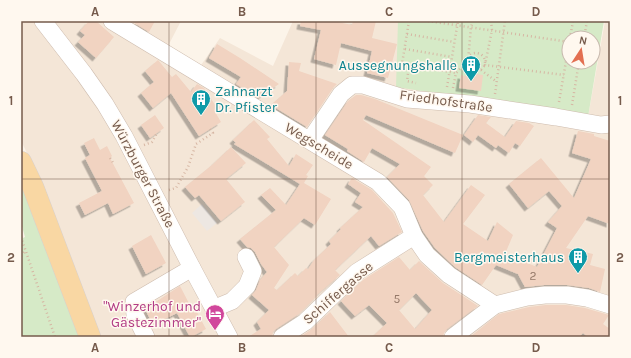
<svg xmlns="http://www.w3.org/2000/svg" width="631" height="358" font-family="Karla,sans-serif">
<style>
.residential{fill:#f4e6d7}
.industrial{fill:#ede7e2}
.green{fill:#d6eac7;fill-rule:evenodd}
.building{fill:#f1d3c1;fill-rule:evenodd;filter:url(#shadow)}
.lines{fill:none;stroke-linecap:round;stroke-linejoin:round}
.minor-casing{stroke:#cebcae;stroke-width:18}
.major-casing{stroke:#d9d1cd;stroke-width:22}
.path{stroke:#d6b6a3;stroke-width:2.5;stroke-dasharray:1 3;stroke-linecap:butt}
.minor{stroke:#fff;stroke-width:17}
.major{stroke:#f9d7a3;stroke-width:21}
.grid{fill:none;stroke:#765b4c;stroke-width:1;stroke-opacity:0.55}
.labels{text-anchor:middle;dominant-baseline:central;stroke-width:3;stroke-linejoin:round;paint-order:stroke}
.number-label{font-size:12px;fill:#957969}
.culture-label{font-size:14px;fill:#0d838f;stroke:#fff8ef;text-anchor:end}
.street-label{font-size:14px;fill:#765b4c;stroke:#fff8ef}
.hotel-label{font-size:14px;fill:#b23c85;stroke:#fff8ef;text-anchor:end}
.neatline{fill:none;stroke:#765b4c;stroke-width:1.5}
.grid-label{font-size:13px;text-anchor:middle;font-weight:bold;fill:#765b4c}
</style>
<defs>
<filter id="shadow"><feDropShadow dx="-3.5" dy="3.5" stdDeviation="0" flood-color="#0004"/></filter>
</defs>
<rect width="100%" height="100%" fill="#fcf4e9"/>
<!-- residential -->
<polygon class="residential" points="21,21 181,21 167,48 199,68 220,38 273,66 293,21 398,21 588,117 605,21 610,21 610,337 98,337 30,159 21,141"/>
<!-- industrial -->
<polygon class="industrial" points="202,204 217,223 207,231 192,213"/>
<!-- green -->
<g class="green">
<path d="M 398,21 L 604,21 L 588,117 L 396,87 ZM 569,38 L 593,38 L 593,62 L 569,62 Z"/>
<polygon points="21,176 84,337 21,337 21,239 25,237 21,223"/>
</g>
<!-- building -->
<g class="building">
<polygon points="89,21 96,21 114,37 96,58 78,42 85,35 80,31"/>
<polygon points="131,21 155,21 149,32"/>
<polygon points="301,21 333,21 352,25 353,21 376,21 372,38 397,44 388,78 367,73 372,51 341,43 336,65 314,59 321,30 300,26"/>
<polygon points="217,44 240,58 279,84 258,98 249,92 236,84 241,77 209,58"/>
<polygon points="158,60 172,77 176,74 191,92 197,84 204,88 217,108 214,110 221,122 199,136 171,93 153,108 141,93 154,82 145,71"/>
<polygon points="289,62 301,63 299,71 337,84 333,88 307,127 271,105 287,91"/>
<polygon points="471,73 483,75 481,91 459,88 461,75 471,77"/>
<polygon points="356,95 361,95 375,99 463,135 455,153 366,115 363,120 431,167 424,176 433,185 423,195 444,222 471,185 485,195 463,224 488,241 497,222 513,235 505,254 537,267 557,228 548,222 562,206 549,191 528,208 509,184 541,158 574,198 591,159 572,153 578,131 594,134 594,136 610,141 610,224 588,216 566,248 593,254 590,265 605,269 600,292 589,288 567,285 544,285 525,287 518,274 496,265 482,285 455,267 435,248 423,231 409,200 387,177 400,164 372,148 364,162 347,151 348,149 325,135 348,101"/>
<polygon points="155,115 164,128 150,138 141,125"/>
<polygon points="478,115 491,117 486,123 505,137 516,121 529,123 534,126 520,146 515,143 509,153 498,145 496,148 478,135 473,142 464,135"/>
<polygon points="254,120 270,137 267,139 289,166 296,154 313,165 306,175 308,176 304,183 331,199 315,225 304,218 274,247 289,265 274,288 277,290 295,273 298,276 306,268 308,269 314,260 331,244 329,241 341,229 340,228 363,207 355,202 361,193 348,184 352,178 372,190 393,213 402,232 379,246 371,236 335,270 340,275 317,295 317,296 299,314 276,329 273,332 272,337 248,337 261,329 257,322 269,310 252,295 256,290 260,280 267,272 261,264 255,252 251,248 247,247 240,239 276,210 261,195 270,188 286,205 300,184 234,144 236,143 233,140"/>
<polygon points="94,138 100,150 107,146 112,156 110,158 134,203 113,214 108,203 85,215 79,203 102,191 85,158 90,155 84,143"/>
<polygon points="231,147 246,163 226,179 245,202 221,221 199,195 195,198 185,187 212,165"/>
<polygon points="151,235 166,263 146,274 132,246"/>
<path d="M 399,257 L 410,270 L 419,261 L 443,283 L 478,306 L 447,329 L 444,333 L 443,337 L 372,337 L 387,323 L 369,305 L 355,316 L 341,301 L 363,280 ZM 416,293 L 432,310 L 415,329 L 399,310 Z"/>
<polygon points="180,286 194,313 197,312 206,329 191,337 190,337 177,313 153,325 145,309"/>
<polygon points="546,305 566,305 585,308 609,315 603,324 610,329 610,337 588,337 583,333 579,337 470,337 499,314 529,307"/>
<polygon points="330,312 349,337 300,337 312,329"/>
</g>
<g class="lines">
<!-- minor casing -->
<g class="minor-casing">
<g id="minor">
<polyline points="43,21 84,74 105,104 124,136 192,268 229,337"/>
<polyline points="112,21 378,182 402,207 414,236 427,255 449,275 495,305"/>
<polyline points="310,140 341,94 352,85 363,85 407,99 470,104 556,117 601,125 610,124"/>
<polyline points="215,308 232,301 247,286 253,271 246,257"/>
<polyline points="146,337 135,315 134,302 192,268"/>
<polyline points="282,337 305,322 357,272 414,236"/>
<polyline points="453,337 495,305 527,297 545,295 567,295 587,298 610,305"/>
</g>
</g>
<!-- major casing -->
<g class="major-casing">
<polyline id="major" points="21,162 33,187 90,337"/>
</g>
<!-- path -->
<g class="path">
<polyline points="409,21 402,64 456,73"/>
<polyline points="428,21 569,42"/>
<polyline points="491,21 492,30 485,65 564,75"/>
<polyline points="407,34 454,42"/>
<polyline points="570,38 573,21"/>
<polyline points="584,38 587,21"/>
<polyline points="405,49 452,57"/>
<circle cx="476" cy="62" r="9"/>
<polyline points="409,66 407,81 416,83"/>
<polyline points="481,70 497,82"/>
<polyline points="447,87 458,21"/>
<polyline points="453,88 456,73 468,61 471,27 473,21"/>
<polyline points="495,94 505,21"/>
<polyline points="559,102 569,44"/>
<polyline points="572,105 579,62"/>
<polyline points="144,145 152,142 157,133"/>
<polyline points="110,158 114,164"/>
<polyline points="169,190 176,188 188,167 196,144 213,133 210,129"/>
<polyline points="21,237 55,337"/>
<polyline points="21,256 25,251"/>
</g>
<!-- minor -->
<use href="#minor" class="minor"/>
<!-- major -->
<use href="#major" class="major"/>
</g>
<!-- grid -->
<path class="grid" d="M 169,21 L 169,337M 316,21 L 316,337M 462,21 L 462,337M 21,179 L 610,179"/>
<!-- icons -->
<defs>
<g id="building-pin" transform="scale(1)"><path d="M0 17L-7.5 6A9.5 9.5 0 1 1 7.5 6Z" fill="#0f9aa8" stroke="#fff8ef"/><path d="M-4-6H4V6H1V3H-1V6H-4ZM-2.5-4.3h1.7v1.8h-1.7ZM.8-4.3h1.7v1.8H.8ZM-2.5-1h1.7V.8h-1.7ZM.8-1h1.7V.8H.8Z" fill="#fff"/></g>
<g id="hotel-pin" transform="scale(1)"><path d="M0 17L-7.5 6A9.5 9.5 0 1 1 7.5 6Z" fill="#d1479c" stroke="#fff8ef"/><path d="M-6-4.5h1.5V1H6V5H4.5V3h-9V5H-6ZM-4 0a1.8 1.8 0 1 1 3.6 0ZM.5 0V-2.5h3Q6-2.5 6 0Z" fill="#fff"/></g>
</defs>
<g fill-rule="evenodd">
<use href="#building-pin" x="471" y="65"/>
<use href="#building-pin" x="201" y="99"/>
<use href="#building-pin" x="578" y="257"/>
<use href="#hotel-pin" x="215" y="314"/>
</g>
<g class="labels">
<!-- number labels -->
<g class="number-label">
<text x="533" y="276">2</text>
<text x="397" y="299">5</text>
</g>
<!-- culture labels -->
<g class="culture-label">
<text x="457" y="65">Aussegnungshalle</text>
<text x="215" y="91" text-anchor="start">Zahnarzt<tspan x="215" dy="16">Dr. Pfister</tspan></text>
<text x="564" y="257">Bergmeisterhaus</text>
</g>
<!-- street labels -->
<g class="street-label">
<text transform="translate(446 101) rotate(8)">Friedhofstraße</text>
<text transform="translate(319 146) rotate(31)">Wegscheide</text>
<text transform="translate(143 174) rotate(62)">Würzburger Straße</text>
<text transform="translate(338 293) rotate(-41)">Schiffergasse</text>
</g>
<!-- hotel labels -->
<g class="hotel-label">
<text x="201" y="306">"Winzerhof und<tspan x="201" dy="16">Gästezimmer"</tspan></text>
</g>
</g>
<!-- border -->
<rect width="631" height="358" fill="none" stroke="#fff8ef" stroke-width="44"/>
<!-- north arrow -->
<g transform="translate(581 50) rotate(12)"><circle r="19" fill="#fff8ef" stroke="#c8b9ae"/>
<path d="M0-3L7 15L0 10L-7 15Z" fill="#e36f51"/>
<text y="-6" font-size="11" font-weight="bold" text-anchor="middle" fill="#765b4c">N</text>
</g>
<rect x="22" y="22" width="587" height="314" class="neatline"/>
<g class="grid-label">
<text x="95" y="16">A</text>
<text x="242" y="16">B</text>
<text x="389" y="16">C</text>
<text x="536" y="16">D</text>
<text x="11" y="105">1</text>
<text x="620" y="105">1</text>
<text x="11" y="262">2</text>
<text x="620" y="262">2</text>
<text x="95" y="352">A</text>
<text x="242" y="352">B</text>
<text x="389" y="352">C</text>
<text x="536" y="352">D</text>
</g>
</svg>
